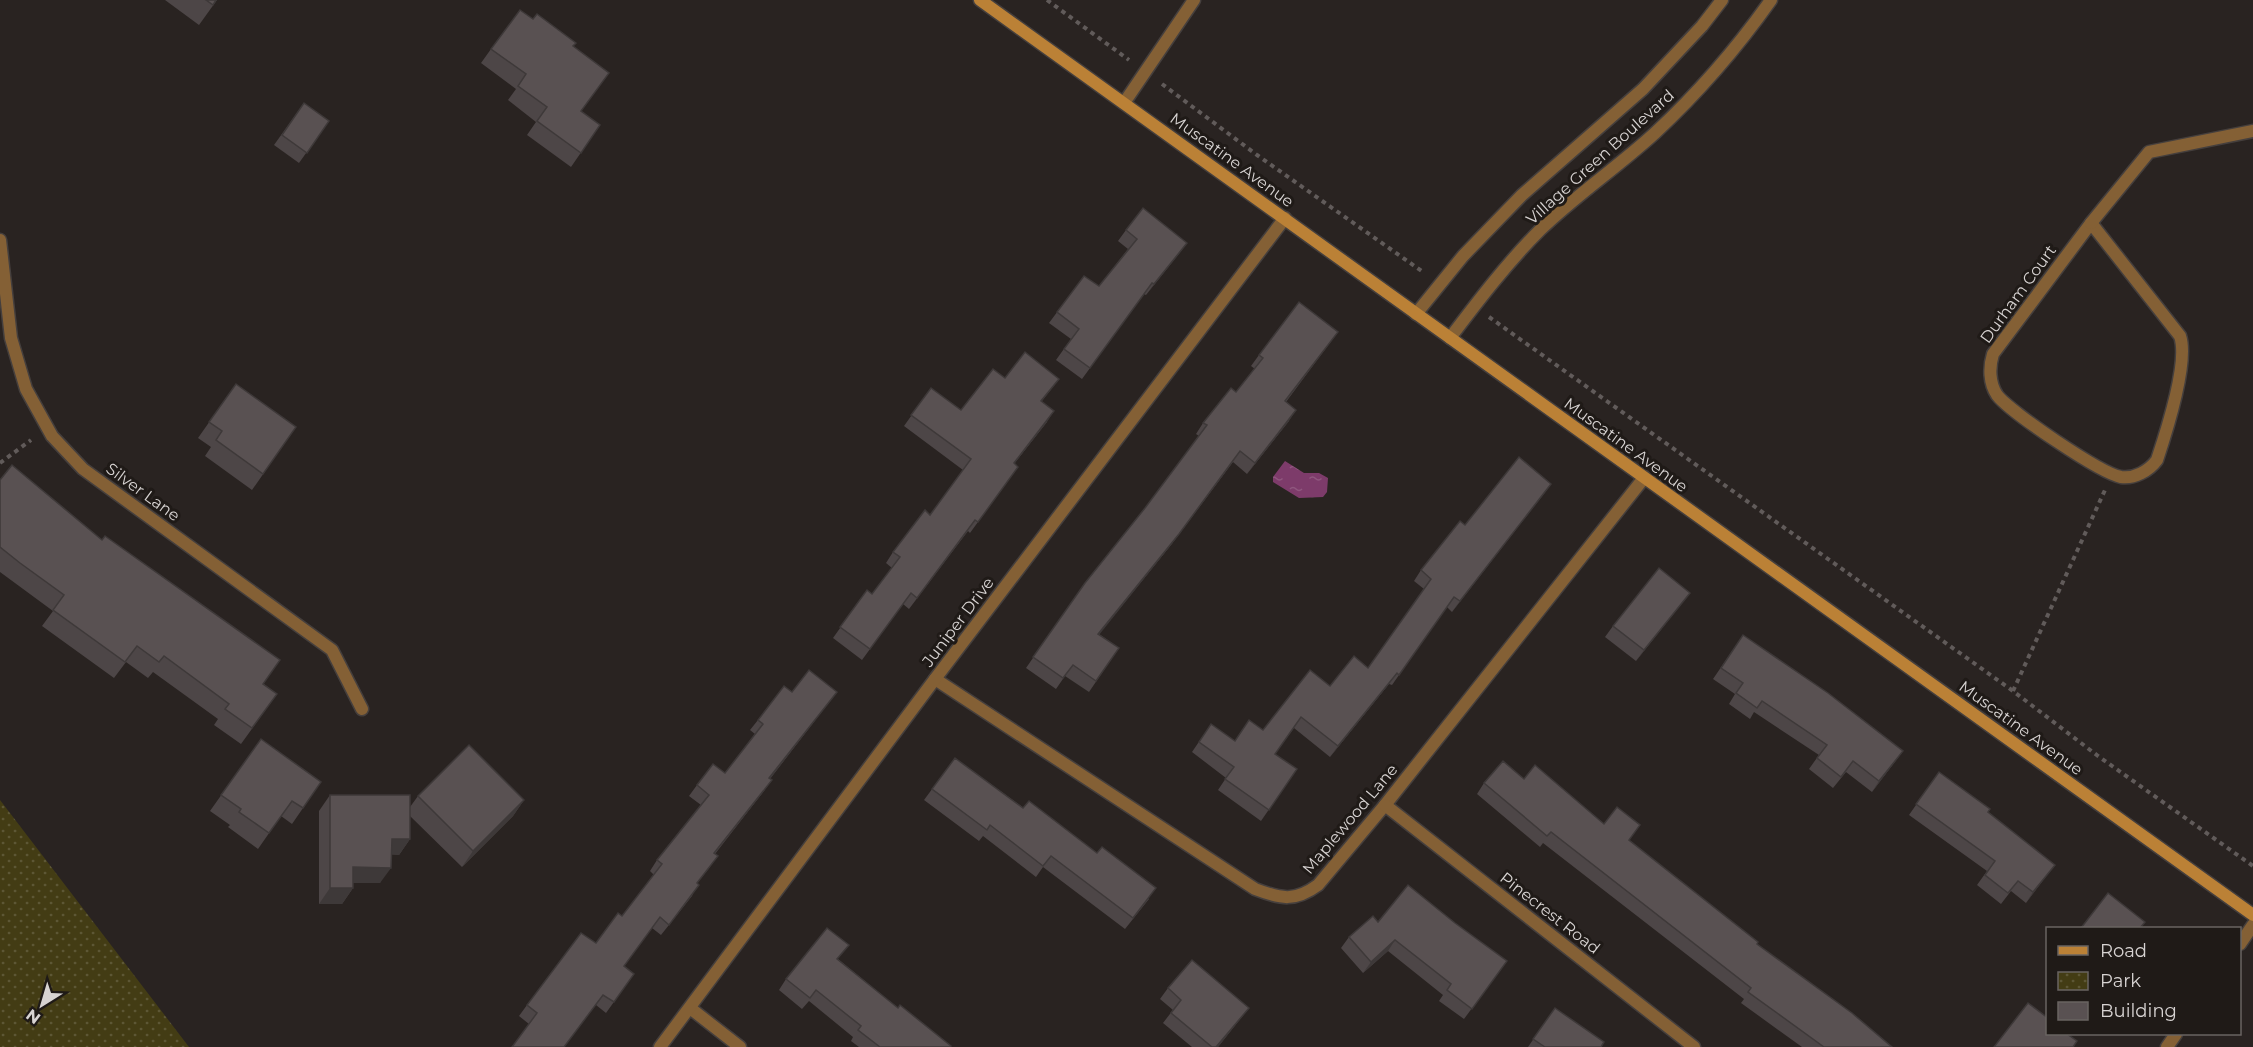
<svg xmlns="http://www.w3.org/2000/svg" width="2253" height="1047" font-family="Montserrat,sans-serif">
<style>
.park{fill:url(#park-dots)}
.water{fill:url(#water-ripples)}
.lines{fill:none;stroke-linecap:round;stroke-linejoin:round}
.service-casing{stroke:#453f3d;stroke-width:15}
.minor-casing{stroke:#453f3d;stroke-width:15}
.secondary-casing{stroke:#453f3d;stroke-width:15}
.path{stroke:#615b5a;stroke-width:4;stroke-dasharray:4.5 4.5;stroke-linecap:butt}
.service{stroke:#846035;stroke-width:12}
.minor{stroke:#846035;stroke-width:12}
.secondary{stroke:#bb8136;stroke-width:12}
.wall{fill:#4d4647}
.shaded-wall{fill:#3e3939}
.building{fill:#595152;stroke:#3e3939;stroke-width:1.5}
.labels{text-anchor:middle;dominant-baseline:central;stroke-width:6;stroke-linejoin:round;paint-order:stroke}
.street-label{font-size:16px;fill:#d7d3d2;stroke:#1f1a17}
</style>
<defs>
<pattern id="park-dots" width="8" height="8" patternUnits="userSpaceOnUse" patternTransform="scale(1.5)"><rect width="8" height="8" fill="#433c14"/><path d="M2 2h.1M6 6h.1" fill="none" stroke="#5d5735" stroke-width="1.8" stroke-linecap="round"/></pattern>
<pattern id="water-ripples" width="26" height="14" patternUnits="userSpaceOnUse" patternTransform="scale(1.5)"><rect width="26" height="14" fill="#7d3b6a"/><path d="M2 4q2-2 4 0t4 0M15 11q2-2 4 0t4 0" fill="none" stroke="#8f567e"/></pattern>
</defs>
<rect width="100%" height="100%" fill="#292321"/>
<!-- park -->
<polygon class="park" points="0,800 189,1047 0,1047"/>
<!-- water -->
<polygon class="water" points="1285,461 1304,473 1319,473 1328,478 1327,492 1323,497 1299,498 1273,482 1273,477"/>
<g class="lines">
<!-- service casing -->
<g class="service-casing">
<polyline id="service" points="1124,103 1194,0"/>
</g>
<!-- minor casing -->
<g class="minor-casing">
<g id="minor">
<path d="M 2091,223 L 2180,336 C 2189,362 2166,433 2157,460 C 2149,471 2134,479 2121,477 C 2100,473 2010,412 1997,395 C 1989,383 1989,367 1993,354 Z"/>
<polyline points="2091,223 2149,152 2253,131"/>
<polyline points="0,240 11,338 26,389 52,436 83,469 332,650 362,709"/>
<polyline points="1416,314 1463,256 1522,195 1643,89 1702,26 1722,0"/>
<path d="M 1450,338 C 1478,301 1507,263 1540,230 C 1576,195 1618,167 1655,133 C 1698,93 1737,48 1771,0"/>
<path d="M 935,679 L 1255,889 C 1281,899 1295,902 1318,885 L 1385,805 L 1644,478"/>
<polyline points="1385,805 1694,1047"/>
<polyline points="2240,944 2253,925"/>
<polyline points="690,1008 740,1047"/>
<polyline points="660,1047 935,679 1285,218"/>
<polyline points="2167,1047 2176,1034"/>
</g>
</g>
<!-- secondary casing -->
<g class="secondary-casing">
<polyline id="secondary" points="980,0 2253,915"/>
</g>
<!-- path -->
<g class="path">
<polyline points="1047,0 1129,60"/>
<polyline points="1162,84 1257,155 1423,272"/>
<polyline points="1489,317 2013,691 2098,756 2253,866"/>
<polyline points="0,463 31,440"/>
<polyline points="2013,691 2105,490"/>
</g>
<!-- service -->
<use href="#service" class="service"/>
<!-- minor -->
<use href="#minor" class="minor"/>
<!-- secondary -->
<use href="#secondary" class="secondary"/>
</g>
<!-- wall -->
<g class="wall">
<polygon points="165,0 217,0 199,25"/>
<polygon points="573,46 581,112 600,125 571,167 527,135 536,122 508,100 516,89 481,63 491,49"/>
<polygon points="304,103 329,121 299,163 274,145"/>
<polygon points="1126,230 1187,243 1146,295 1144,294 1082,379 1056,360 1071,339 1049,323 1084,276 1099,286 1128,249 1118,241"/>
<polygon points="1338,332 1286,402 1289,421 1247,474 1233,462 1171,545 1099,634 1119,648 1089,692 1065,676 1056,689 1026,668 1085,583 1145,508 1199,436 1196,434 1203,423 1236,392 1255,369 1251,366 1259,355"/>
<polygon points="1005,378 1059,379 1042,401 1047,422 1014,464 1018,467 970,533 968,531 909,609 903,604 862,660 833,638 867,590 872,594 892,568 886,563 893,552 930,515 963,470 904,426 931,388 961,410"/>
<polygon points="236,384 296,427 252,490 205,456 211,447 198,438"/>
<polygon points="0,480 277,694 241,744 214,725 218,719 153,672 148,678 126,662 114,678 42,626 53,611 0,572"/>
<polygon points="1551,484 1452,612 1447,607 1392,685 1389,684 1330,757 1294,728 1275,754 1297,769 1261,821 1218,790 1226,778 1192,752 1211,724 1235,741 1263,730 1330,686 1368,668 1424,589 1414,581 1421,570"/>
<polygon points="1690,593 1636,661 1605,637 1613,626"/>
<polygon points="1743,635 1903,751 1872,792 1846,772 1833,788 1809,769 1819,755 1754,712 1750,719 1729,704 1735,694 1713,679"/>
<polygon points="792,692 837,692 770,779 764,791 715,854 710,867 697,883 692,896 661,935 652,928 624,966 634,974 606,1013 596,1005 529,1024 519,1016 527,1005 596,943 622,916 654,875 650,871 657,860 701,805 689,796 697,785 725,773 755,734 750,730 758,720"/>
<polygon points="261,739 321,782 292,824 281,816 258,849 228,827 230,825 210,811"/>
<polygon points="955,758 1149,899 1125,929 1043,867 1036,877 983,836 979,841 924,800"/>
<polygon points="1939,772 1988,812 2047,875 2026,903 2011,891 2001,904 1977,885 1987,871 1909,815"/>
<polygon points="1524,779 1604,824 1629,840 1757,944 1892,1047 1802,1047 1741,1003 1744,999 1543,843 1540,847 1477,794 1484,783"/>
<polygon points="330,795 410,807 418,796 524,800 513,816 462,867 410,816 410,839 399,855 391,854 380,883 353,883 353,888 342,904 319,904 319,811"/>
<polygon points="1378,922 1455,923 1507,961 1464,1019 1439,1001 1443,995 1388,951 1363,973 1341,948 1349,937"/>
<polygon points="838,959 898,1008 951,1047 859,1047 851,1041 853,1037 809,1001 802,1009 779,990 786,979"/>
<polygon points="1168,988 1249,1008 1241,1018 1218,1047 1192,1047 1163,1023 1173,1010 1160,999"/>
<polygon points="1555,1008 1601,1047 1528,1047"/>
</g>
<!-- shaded-wall -->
<g class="shaded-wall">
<polygon points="1187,243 1179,254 1146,295 1154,284"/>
<polygon points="1296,410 1289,421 1247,474 1255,463"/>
<polygon points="1054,411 1047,422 1006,474 1014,463"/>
<polygon points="1233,462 1171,545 1091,645 1098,634"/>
<polygon points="1551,484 1544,494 1452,612 1460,601"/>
<polygon points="1690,593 1682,603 1636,661 1644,650"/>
<polygon points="1397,673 1389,684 1330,757 1338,746"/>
<polygon points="837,692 829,702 762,789 769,778"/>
<polygon points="1903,751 1895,762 1872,792 1879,781"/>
<polygon points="772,780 764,791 706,864 714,853"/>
<polygon points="524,800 513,816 462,867 473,851"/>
<polygon points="392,839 410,839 399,855 380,854"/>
<polygon points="2055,865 2047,875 2026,903 2033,892"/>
<polygon points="353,867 391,868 380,883 342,883"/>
<polygon points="330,888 353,888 342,904 319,904"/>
<polygon points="1395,940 1388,951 1363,973 1371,962"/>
<polygon points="1249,1008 1241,1018 1218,1047 1216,1047"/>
</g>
<!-- building -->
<g class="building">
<polygon points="206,0 216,0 213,5"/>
<polygon points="520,10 533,19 537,14 576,43 573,46 609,73 581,111 600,125 581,153 537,121 547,107 518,86 526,74 491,49"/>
<polygon points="304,103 329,121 307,153 282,135"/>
<polygon points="1143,208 1187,243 1154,284 1152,283 1090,368 1064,349 1079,329 1057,312 1084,276 1099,286 1137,239 1126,230"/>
<polygon points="1299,302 1338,332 1285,401 1296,410 1255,463 1240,451 1179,534 1098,634 1119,648 1096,681 1073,665 1063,678 1033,657 1085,583 1145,508 1207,425 1203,423 1231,388 1236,392 1263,358 1259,355"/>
<polygon points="1025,352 1059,379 1041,401 1054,411 1014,463 1018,467 978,522 975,520 917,598 911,593 870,649 840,627 867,590 872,594 900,557 893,552 925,510 930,515 971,459 911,415 931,388 961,410 993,369 1005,378"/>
<polygon points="236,384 296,427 263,474 216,440 222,431 209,422"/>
<polygon points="1519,457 1551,484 1460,601 1454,597 1399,675 1397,673 1338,746 1301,717 1275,754 1297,769 1269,810 1225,779 1234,767 1199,742 1211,724 1235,741 1249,720 1263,730 1310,670 1330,686 1354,656 1368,668 1431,579 1421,570 1460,521 1465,525"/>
<polygon points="12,465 102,540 105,536 280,660 263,684 277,694 252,728 225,709 229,704 164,656 159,662 137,646 125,662 53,610 64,595 20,563 0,547 0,480"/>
<polygon points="1659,568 1690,593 1644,650 1613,626"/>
<polygon points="1743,635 1828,693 1903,751 1879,781 1853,761 1841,777 1817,758 1827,745 1762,701 1757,708 1736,693 1743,683 1721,668"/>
<polygon points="809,670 837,692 769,778 772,780 714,853 718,856 697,883 699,885 669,925 660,917 624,966 634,974 614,1002 603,995 564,1047 512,1047 537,1013 527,1005 581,933 596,943 618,913 622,916 662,864 657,860 709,795 697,785 713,764 725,773 763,724 758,720 784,686 792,692"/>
<polygon points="261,739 321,782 303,808 292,801 269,833 239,812 241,809 221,795"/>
<polygon points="469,745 524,800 473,851 418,796"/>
<polygon points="955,758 1023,808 1029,801 1097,853 1102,847 1156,888 1133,918 1051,856 1043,866 990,825 987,830 932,789"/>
<polygon points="1503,761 1524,779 1535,765 1604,824 1617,807 1640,825 1629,840 1758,942 1757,944 1852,1013 1892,1047 1824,1047 1748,992 1751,988 1551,832 1547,836 1484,783"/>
<polygon points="1939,772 1990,809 1988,812 2055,865 2033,892 2018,881 2008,893 1985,875 1995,861 1916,804"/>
<polygon points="330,795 410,795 410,839 392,839 391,868 353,867 353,888 330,888"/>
<polygon points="1408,885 1455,923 1507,961 1472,1009 1447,990 1451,984 1395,940 1371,962 1349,937 1373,916 1378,922"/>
<polygon points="2108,893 2145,922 2140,928 2081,928"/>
<polygon points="827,928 849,945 837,959 898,1008 900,1005 951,1046 950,1047 880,1047 858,1030 861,1026 816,990 810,998 786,979"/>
<polygon points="1192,960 1249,1008 1216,1047 1212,1047 1171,1013 1181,1000 1168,988"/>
<polygon points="2028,1003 2048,1018 2048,1034 2067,1034 2077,1041 2073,1047 1994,1047"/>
<polygon points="1555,1008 1604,1042 1601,1047 1545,1047 1533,1039"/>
</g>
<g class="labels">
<!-- street labels -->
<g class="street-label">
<text transform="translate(1600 157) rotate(-42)">Village Green Boulevard</text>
<text transform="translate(1232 160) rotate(36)">Muscatine Avenue</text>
<text transform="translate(2018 294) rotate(-54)">Durham Court</text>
<text transform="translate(1626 445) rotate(36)">Muscatine Avenue</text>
<text transform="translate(143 492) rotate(36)">Silver Lane</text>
<text transform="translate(958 622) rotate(-53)">Juniper Drive</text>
<text transform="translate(2021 728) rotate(36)">Muscatine Avenue</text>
<text transform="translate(1350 819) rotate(-50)">Maplewood Lane</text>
<text transform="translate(1550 913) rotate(38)">Pinecrest Road</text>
</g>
</g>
<!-- legend -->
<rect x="2046" y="927" width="195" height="108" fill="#1f1a17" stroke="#696462" stroke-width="1.5"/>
<rect x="2058" y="946" width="30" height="9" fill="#bb8136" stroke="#696462" stroke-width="1.5"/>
<text x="2100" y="957" font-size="18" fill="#d7d3d2">Road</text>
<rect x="2058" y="972" width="30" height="18" fill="url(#park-dots)" stroke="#696462" stroke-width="1.5"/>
<text x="2100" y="987" font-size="18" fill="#d7d3d2">Park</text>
<rect x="2058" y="1002" width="30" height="18" fill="#595152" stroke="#696462" stroke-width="1.5"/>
<text x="2100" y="1017" font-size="18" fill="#d7d3d2">Building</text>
<!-- north arrow -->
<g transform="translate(42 1005) rotate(217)" stroke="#1f1a17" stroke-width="4.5" paint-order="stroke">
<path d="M0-4.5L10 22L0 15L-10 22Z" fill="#d7d3d2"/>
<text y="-9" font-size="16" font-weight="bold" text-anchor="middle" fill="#d7d3d2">N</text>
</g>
</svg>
